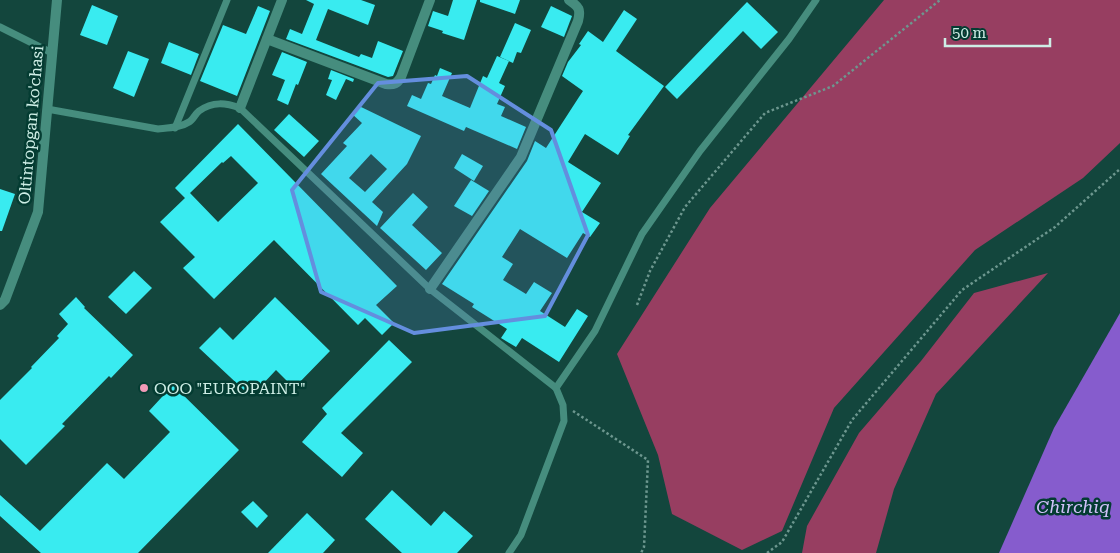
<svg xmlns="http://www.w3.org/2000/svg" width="1120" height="553" font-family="'Roboto Serif',serif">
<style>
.green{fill:#973e61}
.water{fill:#865ccd}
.building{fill:#39ebf0;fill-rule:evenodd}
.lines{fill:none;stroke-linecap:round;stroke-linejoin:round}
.path{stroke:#6d978f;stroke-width:2.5;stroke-dasharray:2.5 2.5;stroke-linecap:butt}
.service{stroke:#468d7e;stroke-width:7}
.minor{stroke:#468d7e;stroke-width:10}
.tertiary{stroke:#468d7e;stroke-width:10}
.marked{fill:#648ede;fill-opacity:0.2;stroke:#648ede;stroke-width:4;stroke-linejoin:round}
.poi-dot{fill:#f09ab7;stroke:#043c32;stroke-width:2}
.labels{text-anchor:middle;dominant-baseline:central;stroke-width:5;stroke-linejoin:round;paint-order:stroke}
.street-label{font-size:16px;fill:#ceeee6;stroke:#043c32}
.poi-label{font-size:16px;fill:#ceeee6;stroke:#043c32;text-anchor:start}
.water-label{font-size:18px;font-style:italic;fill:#d2c2fa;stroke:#043c32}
</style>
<rect width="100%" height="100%" fill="#13463d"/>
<!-- green -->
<g class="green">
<polygon points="884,0 1120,0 1120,143 1083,178 975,250 834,408 782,531 742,550 672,514 658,455 617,354 710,208"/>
<polygon points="1048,273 936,394 894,489 876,553 802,553 807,526 859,433 921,361 974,293"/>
</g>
<!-- water -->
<polygon class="water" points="1120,313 1120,553 999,553 1054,428"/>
<!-- building -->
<g class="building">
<polygon points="306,0 361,0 375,5 368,25 328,9 316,40 359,57 361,54 372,58 378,41 403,51 393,76 388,77 286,39 290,29 302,34 314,4"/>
<polygon points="453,0 477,0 464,40 442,33 443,31 428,26 433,11 448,16"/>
<polygon points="480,0 520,0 515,14 480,2"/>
<polygon points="747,2 778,32 761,49 743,31 677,99 665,87"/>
<polygon points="92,5 118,16 107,45 80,35"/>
<polygon points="258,6 270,11 237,96 200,81 223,25 246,34"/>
<polygon points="551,6 572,16 564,37 541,27"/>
<polygon points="624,10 637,19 616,51 664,86 628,135 630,136 618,155 585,134 568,162 601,183 582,212 600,223 590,237 583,233 567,258 520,229 502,257 513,264 503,280 526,294 534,282 552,293 540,311 565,327 577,309 588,316 559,362 522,338 516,347 501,338 507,329 472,307 474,304 442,284 527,161 535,141 546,148 579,97 583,91 562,76 568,62 581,45 579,44 588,31 603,42"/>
<polygon points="515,23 531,30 521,53 517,52 513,63 500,57"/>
<polygon points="169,42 199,54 191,75 161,63"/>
<polygon points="128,51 149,59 134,97 113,88"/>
<polygon points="282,52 307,62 298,85 296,84 288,105 277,100 285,80 272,75"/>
<polygon points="497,56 509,61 499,83 505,86 497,104 505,107 501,116 526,127 517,149 466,127 464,131 407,106 412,95 421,99 428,83 431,84 435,75 437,76 440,68 452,73 442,96 470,108 483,76 487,78"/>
<polygon points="331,70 354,79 353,82 346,79 336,100 326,95 332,80 328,79"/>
<path d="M 359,106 L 421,136 L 407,164 L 372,202 L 383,212 L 377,226 L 321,174 L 347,146 L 343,143 L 362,123 L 352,114 ZM 371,154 L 387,169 L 365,192 L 349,178 Z"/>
<polygon points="289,114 319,141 304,157 274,130"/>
<path d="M 238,124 L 397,286 L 376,305 L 394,323 L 382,335 L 365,318 L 358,325 L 274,240 L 214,299 L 183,268 L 195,257 L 160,222 L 185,198 L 175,188 ZM 231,156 L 258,183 L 218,222 L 190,193 L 222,162 L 223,163 Z"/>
<polygon points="462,154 483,166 474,181 454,168"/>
<polygon points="471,180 489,191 472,216 454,206"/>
<polygon points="0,189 15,194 2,231 0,231"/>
<polygon points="413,193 428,207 412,225 442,253 426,270 380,228"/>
<polygon points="134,271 152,288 126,314 108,297"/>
<polygon points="76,297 85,307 84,308 133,355 111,378 109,376 62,424 65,426 26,465 0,439 0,400 32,368 31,367 59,338 57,336 68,324 59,314"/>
<polygon points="275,297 330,351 294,388 276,370 260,387 254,381 245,391 199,348 220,327 233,340"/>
<polygon points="389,340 412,362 341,433 363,453 342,477 302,442 327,414 322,408"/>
<polygon points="173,385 239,450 138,553 41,553 0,516 0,495 40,531 107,463 124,479 170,432 149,411"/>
<polygon points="392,490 431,526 444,511 473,536 457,553 402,553 365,519"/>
<polygon points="253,501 268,516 257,528 241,512"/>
<polygon points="307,513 335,540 323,553 268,553"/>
</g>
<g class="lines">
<!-- path -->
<g class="path">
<polyline points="637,305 650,271 685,207 765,113 833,86 940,0"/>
<polyline points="573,411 648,460 644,547 641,553"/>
<polyline points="767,553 782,542 852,420 962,290 1055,227 1120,169"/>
</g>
<!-- service -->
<g class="service">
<polyline points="0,27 52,53"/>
<path d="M 47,109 L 158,129 C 168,128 180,128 189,122 C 193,120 195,114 199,111 C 213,101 226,103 240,108 L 430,289 L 556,388 L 563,405 L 564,421 L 521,535 L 509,553"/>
<polyline points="175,128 227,0"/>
<polyline points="556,388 595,331 642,234 700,151 789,39 816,0"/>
</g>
<!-- minor -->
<g class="minor">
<path d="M 267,39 L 386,84 C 394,85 397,84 401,77 L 430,0"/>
<polyline points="240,108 282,0"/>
<path d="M 430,289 L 521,157 L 578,21 C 581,9 579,7 569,0"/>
</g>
<!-- tertiary -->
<polyline class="tertiary" points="0,305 5,300 38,212 57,0"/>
</g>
<!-- marked area -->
<path class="marked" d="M 467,76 L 551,130 L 588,235 L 545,316 L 414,333 L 321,292 L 292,190 L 378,83 Z"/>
<!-- markers -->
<circle class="poi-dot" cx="144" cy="388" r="5"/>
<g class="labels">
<!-- street labels -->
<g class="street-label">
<text transform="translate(31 125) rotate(-85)">Oltintopgan ko'chasi</text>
</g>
<!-- poi labels -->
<g class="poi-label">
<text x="154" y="388">OOO "EUROPAINT"</text>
</g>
<!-- water labels -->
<g class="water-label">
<text x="1073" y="506">Chirchiq</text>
</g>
</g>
<!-- scale -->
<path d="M945 38v8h105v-8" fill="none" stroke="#ceeee6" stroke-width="2.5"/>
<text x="952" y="38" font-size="15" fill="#ceeee6" stroke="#043c32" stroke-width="4" paint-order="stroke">50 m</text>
</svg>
